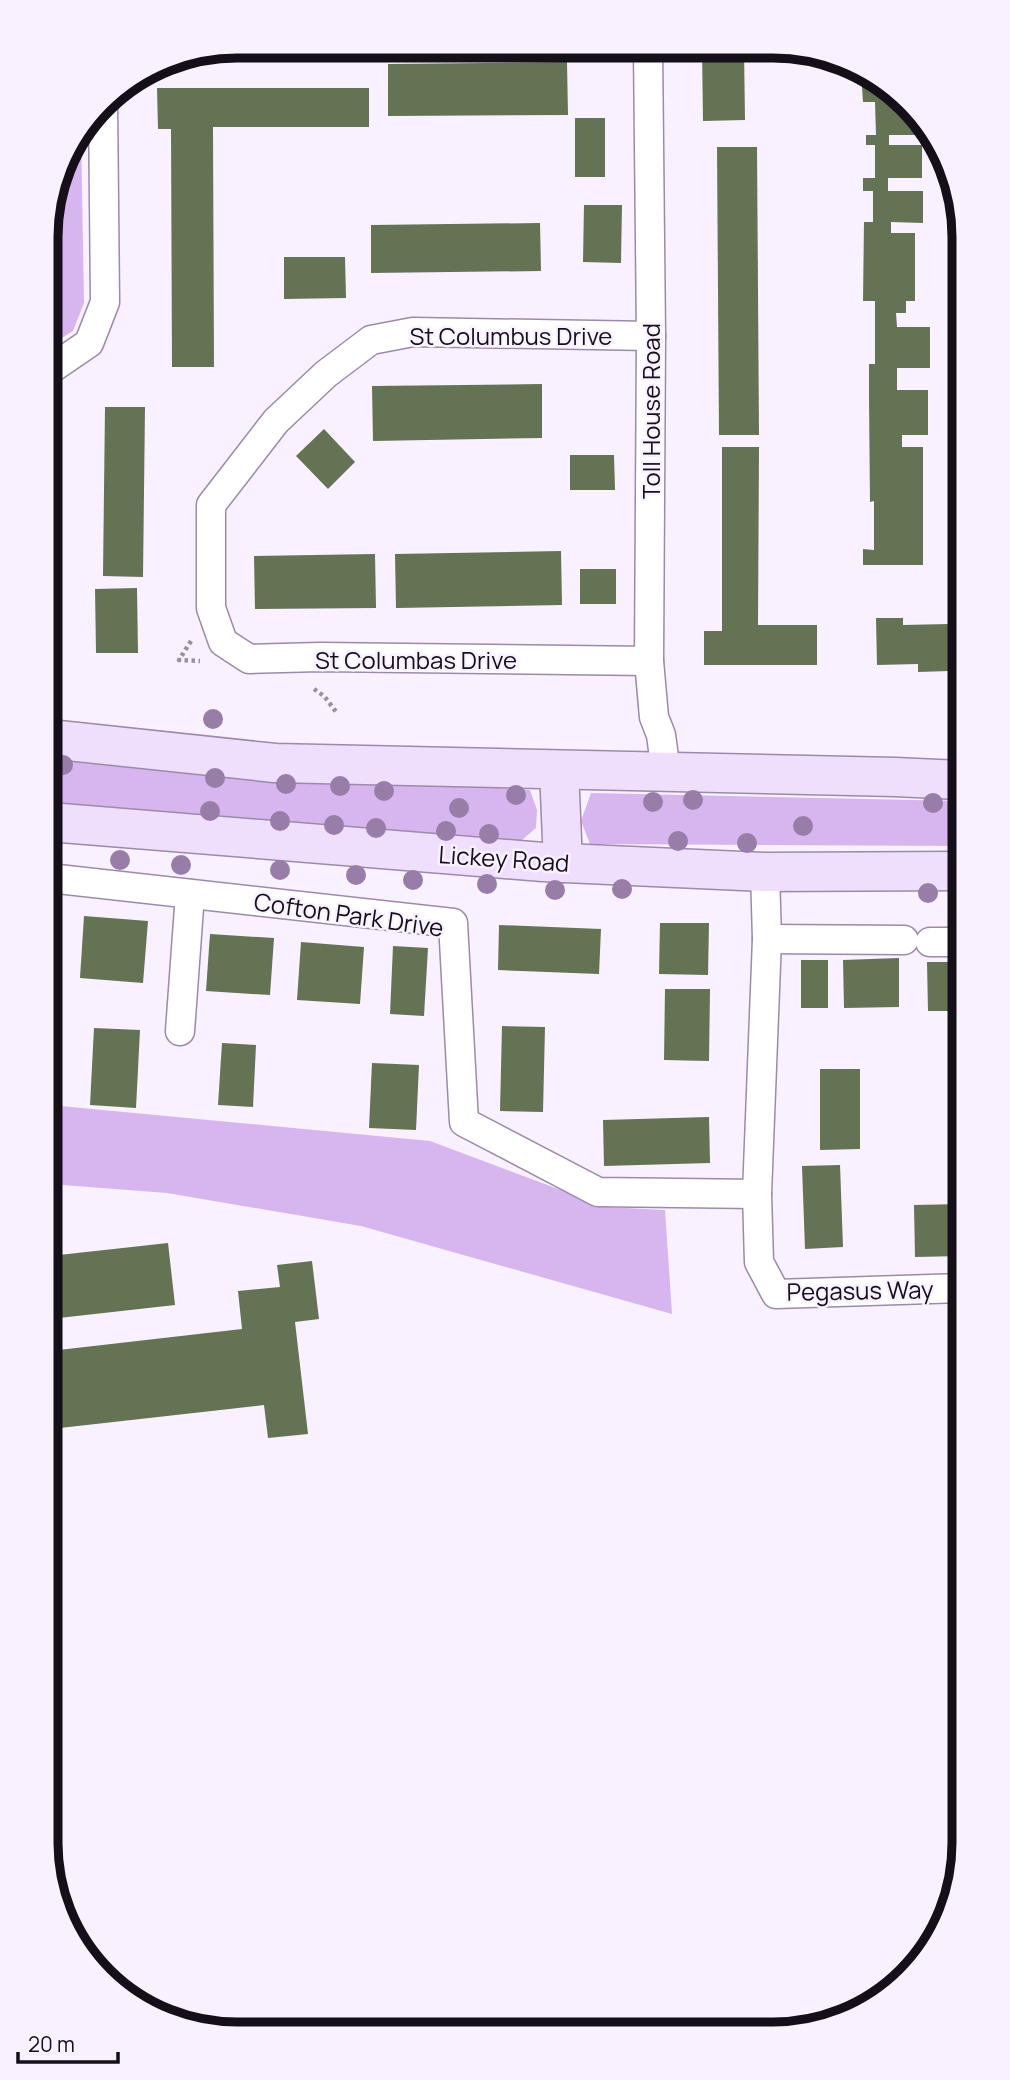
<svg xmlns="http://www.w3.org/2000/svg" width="1010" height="2080" font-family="Manrope,sans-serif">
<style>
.green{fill:#d7b6f0}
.building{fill:#637354}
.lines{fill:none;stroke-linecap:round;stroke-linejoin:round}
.minor-casing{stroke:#9b8aa9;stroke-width:31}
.secondary-casing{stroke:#9b8aa9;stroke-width:41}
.path{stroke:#98919e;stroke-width:4.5;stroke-dasharray:3.5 3.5;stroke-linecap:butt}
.minor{stroke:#fff;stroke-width:28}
.secondary{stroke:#f0defd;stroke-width:38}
.tree{fill:#987da9}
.labels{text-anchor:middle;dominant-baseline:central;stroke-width:5;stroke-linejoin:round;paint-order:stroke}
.street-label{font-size:24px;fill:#150f1a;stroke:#f9f1ff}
.rim{fill:none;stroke:#150f1a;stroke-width:9}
</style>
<rect width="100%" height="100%" fill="#f9f1ff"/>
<!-- green -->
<g class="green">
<polygon points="81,132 84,303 73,331 47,347 47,212 65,152"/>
<polygon points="49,757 530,790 537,810 536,828 515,846 49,809"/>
<polygon points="591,793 960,801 960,846 590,844 581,821"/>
<polygon points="50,1105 430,1141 606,1207 665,1210 672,1314 361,1226 167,1193 50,1184"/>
</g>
<!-- building -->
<g class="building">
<polygon points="702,48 744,49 745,120 703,121"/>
<polygon points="567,62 568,115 388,116 388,64"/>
<polygon points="873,80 898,92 890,93 890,102 905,102 925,135 889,135 889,145 922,145 922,178 888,178 888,191 923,191 923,223 891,222 891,233 915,233 915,301 906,301 906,313 896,313 897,327 930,327 930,368 897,368 897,390 928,390 928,435 902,435 902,447 923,447 923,565 863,565 863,549 874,550 874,501 870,502 869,398 869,364 875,364 875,301 863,301 864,222 873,222 873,191 863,191 863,178 875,178 875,145 866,145 866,135 876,135 875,102 863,102 862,86 873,86"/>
<polygon points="157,88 369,88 369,127 213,127 214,367 172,367 171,129 158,129"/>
<rect x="575" y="118" width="30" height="59"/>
<polygon points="717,147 757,147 759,435 719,435"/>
<polygon points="584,205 622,205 621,263 583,262"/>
<polygon points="540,223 541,271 371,273 371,225"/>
<polygon points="284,257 345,257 346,298 284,299"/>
<polygon points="542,384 542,438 373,441 372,386"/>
<polygon points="105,407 145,407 143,577 103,576"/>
<polygon points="324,429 355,462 328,489 296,456"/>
<polygon points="722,447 759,447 758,625 817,625 817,665 704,665 704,631 722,631"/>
<polygon points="570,455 614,455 615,490 570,490"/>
<polygon points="561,551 562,605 396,608 395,554"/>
<polygon points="375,554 376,608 255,609 254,556"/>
<rect x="580" y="569" width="36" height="35"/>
<polygon points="137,588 138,653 96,653 95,589"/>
<polygon points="876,618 903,618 903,625 948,624 949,671 918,672 918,664 877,665"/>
<polygon points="49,912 55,912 51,954 49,954"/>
<polygon points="84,916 148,921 143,983 80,978"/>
<polygon points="660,923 709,923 708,975 659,974"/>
<polygon points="499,925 601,929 599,974 498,970"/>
<polygon points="210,934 274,938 270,995 206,991"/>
<polygon points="301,942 364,947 360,1004 297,1000"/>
<polygon points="393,946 428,948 424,1016 390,1014"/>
<polygon points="899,958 899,1007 844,1008 843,960"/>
<rect x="801" y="960" width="27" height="48"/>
<polygon points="927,962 961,962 961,1011 928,1011"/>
<polygon points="665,989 710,989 709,1061 664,1060"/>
<polygon points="502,1026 545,1027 543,1112 500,1111"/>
<polygon points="94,1028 140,1030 136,1108 90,1105"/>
<polygon points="222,1043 256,1045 253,1107 218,1105"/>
<polygon points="372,1063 419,1065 416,1130 369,1128"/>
<polygon points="820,1069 860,1069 860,1149 820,1150"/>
<polygon points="709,1117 710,1163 604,1166 603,1120"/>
<polygon points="840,1165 843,1247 805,1249 802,1166"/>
<polygon points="962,1204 962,1256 915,1257 914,1205"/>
<polygon points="168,1243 175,1305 50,1319 50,1256"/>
<polygon points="312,1261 319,1319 295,1322 308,1434 268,1438 264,1405 51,1429 50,1351 242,1329 238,1291 280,1287 277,1265"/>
</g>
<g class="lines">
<!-- minor casing -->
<g class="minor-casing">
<g id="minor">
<polyline points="648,48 651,336 649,661 654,717 661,735 666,772"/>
<polyline points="48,371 89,343 105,302 103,102"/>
<polyline points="649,661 320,657 249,659 223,642 211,608 211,505 276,421 326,374 371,340 413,332 651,336"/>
<polyline points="49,878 453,923 464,1122 598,1192 757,1194 767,939 765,872"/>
<polyline points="767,939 904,940"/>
<polyline points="930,942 961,942"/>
<polyline points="180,1031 190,894"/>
<polyline points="757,1194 759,1262 776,1294 962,1288"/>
</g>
</g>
<!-- secondary casing -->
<g class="secondary-casing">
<g id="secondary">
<polyline points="49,739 275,763 895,777 960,780"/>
<polyline points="559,770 563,863"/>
<polyline points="49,822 543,862 765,872 960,871"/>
</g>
</g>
<!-- path -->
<g class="path">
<polyline points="191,641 179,660 200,661"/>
<polyline points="314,689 324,696 337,713"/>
</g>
<!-- minor -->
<use href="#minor" class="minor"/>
<!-- secondary -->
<use href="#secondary" class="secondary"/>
</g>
<!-- trees -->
<g class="tree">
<circle cx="213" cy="719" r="10"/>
<circle cx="63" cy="765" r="10"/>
<circle cx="215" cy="778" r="10"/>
<circle cx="286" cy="784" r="10"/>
<circle cx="340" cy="786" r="10"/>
<circle cx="384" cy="791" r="10"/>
<circle cx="516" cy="795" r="10"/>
<circle cx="693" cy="800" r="10"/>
<circle cx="653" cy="802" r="10"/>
<circle cx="933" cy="803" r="10"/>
<circle cx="459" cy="808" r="10"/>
<circle cx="210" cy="811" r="10"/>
<circle cx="280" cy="821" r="10"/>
<circle cx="334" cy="825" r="10"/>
<circle cx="803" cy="826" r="10"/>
<circle cx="376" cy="828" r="10"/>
<circle cx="446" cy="831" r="10"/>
<circle cx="489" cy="834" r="10"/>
<circle cx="678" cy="841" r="10"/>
<circle cx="747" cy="843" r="10"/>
<circle cx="120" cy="860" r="10"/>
<circle cx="181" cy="865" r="10"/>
<circle cx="280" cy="870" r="10"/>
<circle cx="356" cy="875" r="10"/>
<circle cx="413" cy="880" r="10"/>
<circle cx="487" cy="884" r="10"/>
<circle cx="622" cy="889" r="10"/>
<circle cx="555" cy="890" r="10"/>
<circle cx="928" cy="893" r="10"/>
</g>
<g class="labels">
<!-- street labels -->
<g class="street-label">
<text x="511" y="335">St Columbus Drive</text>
<text transform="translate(650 411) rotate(-90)">Toll House Road</text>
<text x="416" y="659">St Columbas Drive</text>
<text transform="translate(504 858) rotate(4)">Lickey Road</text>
<text transform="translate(349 914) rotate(8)">Cofton Park Drive</text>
<text transform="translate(860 1290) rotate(-1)">Pegasus Way</text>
</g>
</g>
<!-- crop -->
<path d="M0 0H1010V2080H0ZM237 58H773A179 179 0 0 1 952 237V1843A179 179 0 0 1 773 2022H237A179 179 0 0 1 58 1843V237A179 179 0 0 1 237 58Z" fill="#f9f1ff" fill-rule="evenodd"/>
<path class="rim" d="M237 58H773A179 179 0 0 1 952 237V1843A179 179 0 0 1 773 2022H237A179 179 0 0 1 58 1843V237A179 179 0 0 1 237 58Z"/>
<!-- scale -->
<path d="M18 2052v10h100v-10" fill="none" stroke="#150f1a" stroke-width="3.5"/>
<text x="28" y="2052" font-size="21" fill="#150f1a" stroke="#f9f1ff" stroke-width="5" paint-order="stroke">20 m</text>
</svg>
